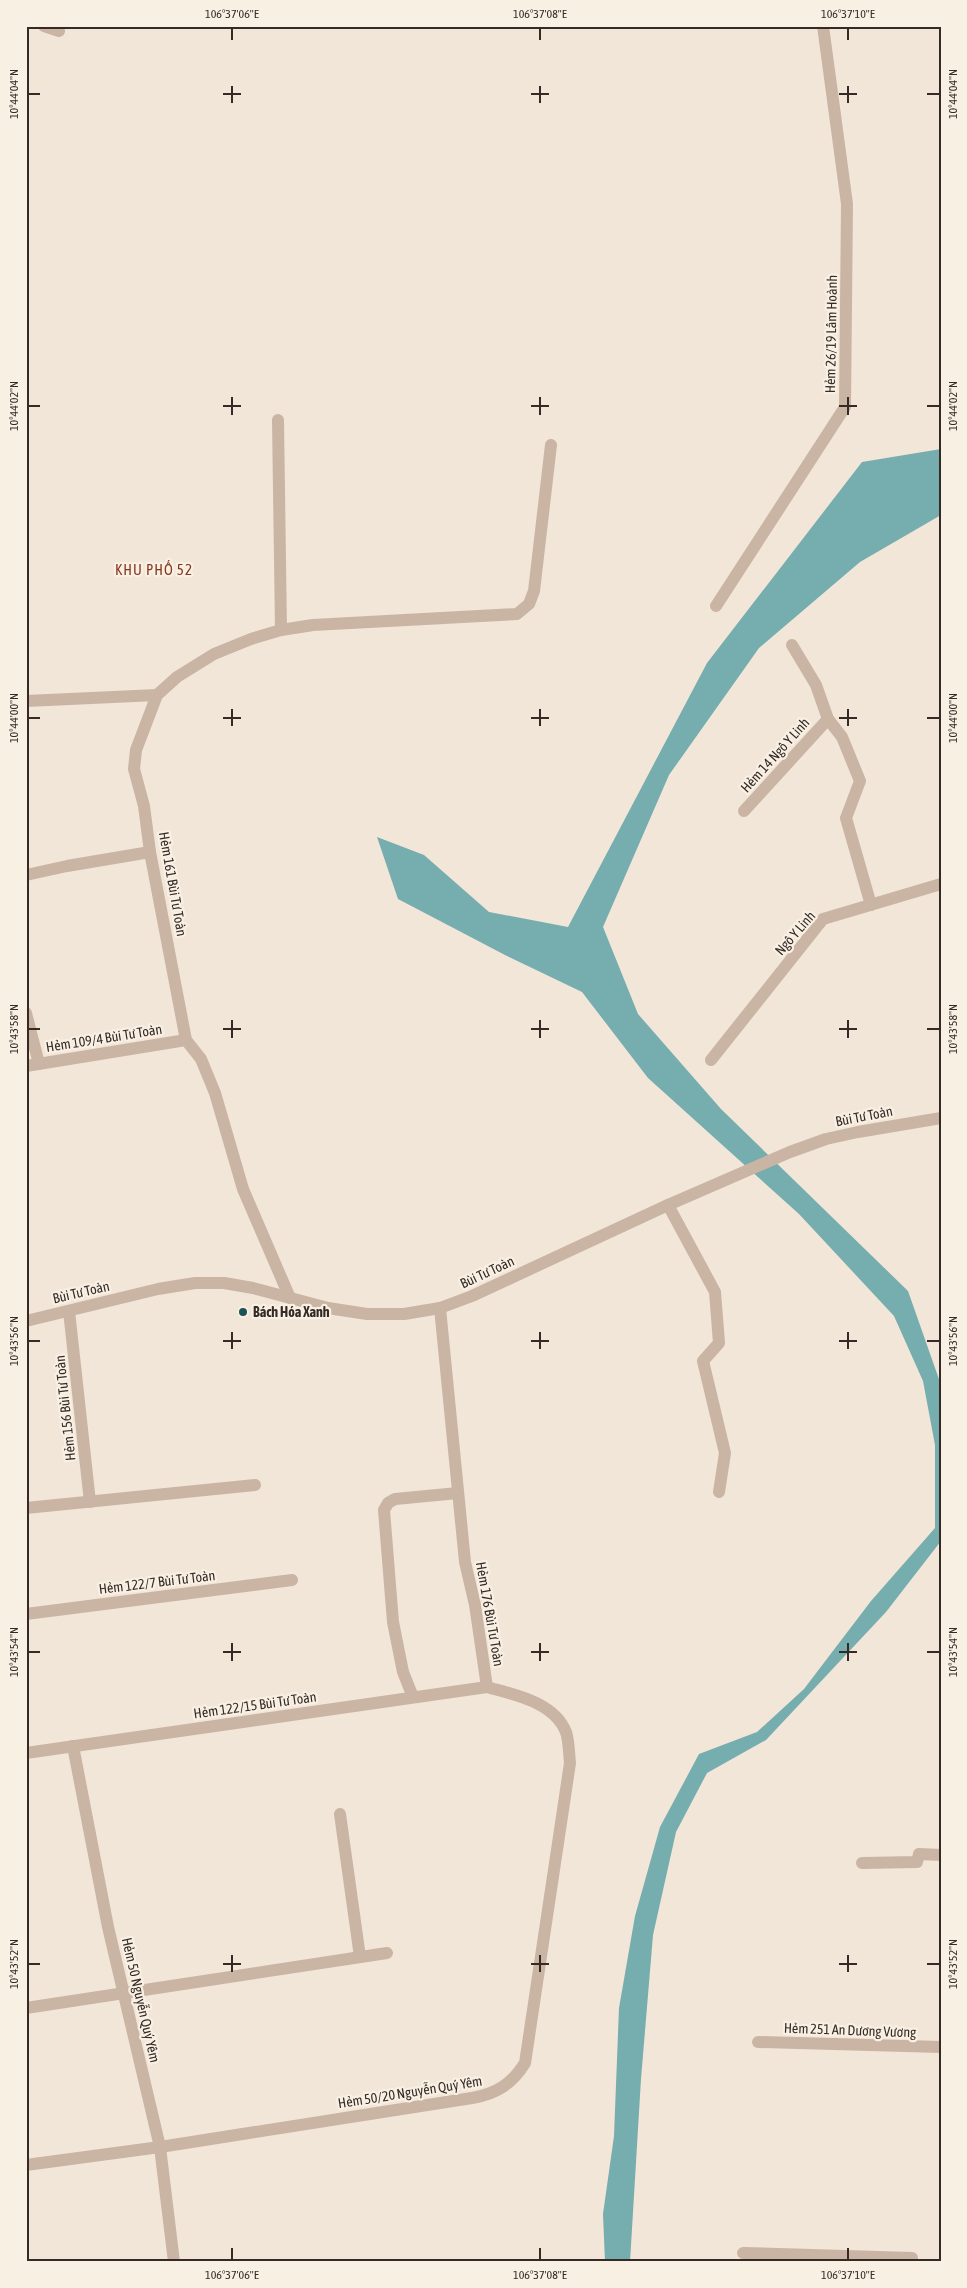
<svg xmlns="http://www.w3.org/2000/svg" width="967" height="2288" font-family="'Asap Condensed',sans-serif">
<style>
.water{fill:#76adaf}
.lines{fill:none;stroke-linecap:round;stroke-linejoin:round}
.minor{stroke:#cab5a4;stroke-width:12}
.ticks{fill:none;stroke:#352a26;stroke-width:2}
.poi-dot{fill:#1b5357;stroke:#f9f0e4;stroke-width:2}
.labels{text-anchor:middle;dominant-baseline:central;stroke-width:4.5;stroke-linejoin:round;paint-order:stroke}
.street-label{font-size:14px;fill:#352a26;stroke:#f9f0e4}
.poi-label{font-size:14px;font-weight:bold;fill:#352a26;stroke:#f9f0e4;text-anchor:start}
.neighbourhood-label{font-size:15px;letter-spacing:1px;fill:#85361d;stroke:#f9f0e4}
.neatline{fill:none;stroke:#352a26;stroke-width:2}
.ticks-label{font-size:12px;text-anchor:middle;fill:#352a26}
</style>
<rect width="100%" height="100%" fill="#f2e6d8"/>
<!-- water -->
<polygon class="water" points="941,449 941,515 860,562 759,648 669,775 603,927 638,1014 721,1109 908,1291 941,1385 941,1541 886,1612 766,1740 707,1773 676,1832 653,1935 641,2079 630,2262 605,2262 603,2214 614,2136 619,2008 635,1916 660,1827 699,1754 757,1732 804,1689 871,1601 935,1528 935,1445 923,1381 894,1316 799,1214 648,1078 582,992 505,955 398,899 377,837 424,855 489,912 568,927 707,663 862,462"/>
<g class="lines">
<!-- minor -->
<g class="minor">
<polyline points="44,26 59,31"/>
<polyline points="278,420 281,630"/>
<polyline points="716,606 845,407 847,204 823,26"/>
<polyline points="792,645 816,685 828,719"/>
<polyline points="26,701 157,695"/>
<polyline points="744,811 828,719 842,737 860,781 846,818 871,905"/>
<polyline points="26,875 67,866 150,852"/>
<polyline points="26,1013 39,1064"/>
<polyline points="711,1060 823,919 941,884"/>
<polyline points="26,1066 186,1040"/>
<polyline points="668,1205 715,1292 719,1343 703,1361 725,1453 719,1492"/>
<polyline points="290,1298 243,1189 215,1093 201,1059 186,1040 150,852 144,806 134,769 136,750 157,695 177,677 214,654 251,639 281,630 313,625 517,614 529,604 534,591 551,445"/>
<polyline points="440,1308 465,1562 475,1605 487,1687"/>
<polyline points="69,1311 90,1502"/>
<polyline points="26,1321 158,1289 195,1283 224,1283 253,1288 328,1308 367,1314 404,1314 440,1308 472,1296 668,1205 790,1152 826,1139 858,1132 941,1118"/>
<polyline points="26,1508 255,1485"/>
<polyline points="26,1614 292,1580"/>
<polyline points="413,1697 403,1672 393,1622 384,1510 388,1503 395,1499 458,1493"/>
<polyline points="73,1746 108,1927 160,2147 174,2262"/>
<path d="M 26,1753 L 487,1687 C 515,1695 554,1702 566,1732 C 569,1741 569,1754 570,1763 L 525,2063 C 512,2084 496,2094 472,2098 L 160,2147 L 26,2165"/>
<polyline points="340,1814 360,1957"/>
<polyline points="862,1863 917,1862 919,1854 941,1855"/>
<polyline points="26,2008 387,1953"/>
<polyline points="758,2042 941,2047"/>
<polyline points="743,2253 912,2258 912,2262"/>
</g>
</g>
<!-- ticks -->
<path class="ticks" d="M 232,28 L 232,40M 540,28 L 540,40M 848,28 L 848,40M 232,86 L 232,103M 540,86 L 540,103M 848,86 L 848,103M 28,94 L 40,94M 223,94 L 241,94M 531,94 L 549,94M 839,94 L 857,94M 927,94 L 940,94M 232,397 L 232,415M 540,397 L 540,415M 848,397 L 848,415M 28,406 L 40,406M 223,406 L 241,406M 531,406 L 549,406M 839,406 L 857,406M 927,406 L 940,406M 232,709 L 232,726M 540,709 L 540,726M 848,709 L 848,726M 28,718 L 40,718M 223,718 L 241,718M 531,718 L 549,718M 839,718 L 857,718M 927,718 L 940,718M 232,1020 L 232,1038M 540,1020 L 540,1038M 848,1020 L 848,1038M 28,1029 L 40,1029M 223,1029 L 241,1029M 531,1029 L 549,1029M 839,1029 L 857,1029M 927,1029 L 940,1029M 232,1332 L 232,1349M 540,1332 L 540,1349M 848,1332 L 848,1349M 28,1341 L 40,1341M 223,1341 L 241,1341M 531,1341 L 549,1341M 839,1341 L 857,1341M 927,1341 L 940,1341M 232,1643 L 232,1661M 540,1643 L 540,1661M 848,1643 L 848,1661M 28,1652 L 40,1652M 223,1652 L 241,1652M 531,1652 L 549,1652M 839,1652 L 857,1652M 927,1652 L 940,1652M 232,1955 L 232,1972M 540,1955 L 540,1972M 848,1955 L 848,1972M 28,1964 L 40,1964M 223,1964 L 241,1964M 531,1964 L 549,1964M 839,1964 L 857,1964M 927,1964 L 940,1964M 232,2248 L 232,2260M 540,2248 L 540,2260M 848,2248 L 848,2260"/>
<!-- markers -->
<circle class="poi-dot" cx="243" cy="1312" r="5"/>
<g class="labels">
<!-- street labels -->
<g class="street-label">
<text transform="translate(831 334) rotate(-89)">Hẻm 26/19 Lâm Hoành</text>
<text transform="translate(775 755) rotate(-48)">Hẻm 14 Ngô Y Linh</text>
<text transform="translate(173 884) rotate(80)">Hẻm 161 Bùi Tư Toàn</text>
<text transform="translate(795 933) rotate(-49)">Ngô Y Linh</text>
<text transform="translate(104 1038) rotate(-9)">Hẻm 109/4 Bùi Tư Toàn</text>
<text transform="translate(864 1116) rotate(-11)">Bùi Tư Toàn</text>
<text transform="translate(487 1272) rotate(-25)">Bùi Tư Toàn</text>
<text transform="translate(81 1292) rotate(-13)">Bùi Tư Toàn</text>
<text transform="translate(65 1408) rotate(-96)">Hẻm 156 Bùi Tư Toàn</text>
<text transform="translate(157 1582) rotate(-7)">Hẻm 122/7 Bùi Tư Toàn</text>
<text transform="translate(490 1614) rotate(80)">Hẻm 176 Bùi Tư Toàn</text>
<text transform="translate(255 1705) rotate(-8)">Hẻm 122/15 Bùi Tư Toàn</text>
<text transform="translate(141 2000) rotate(77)">Hẻm 50 Nguyễn Quý Yêm</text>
<text transform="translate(850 2030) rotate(2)">Hẻm 251 An Dương Vương</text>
<text transform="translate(410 2092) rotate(-9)">Hẻm 50/20 Nguyễn Quý Yêm</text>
</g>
<!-- poi labels -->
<g class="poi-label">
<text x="253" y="1312">Bách Hóa Xanh</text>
</g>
<!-- neighbourhood labels -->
<g class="neighbourhood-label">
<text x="154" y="569">KHU PHỐ 52</text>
</g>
</g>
<!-- border -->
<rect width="967" height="2288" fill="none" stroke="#f9f0e4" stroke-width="55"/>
<rect x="28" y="28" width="912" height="2232" class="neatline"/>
<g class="ticks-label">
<text x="232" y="18">106°37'06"E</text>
<text x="540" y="18">106°37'08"E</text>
<text x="848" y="18">106°37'10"E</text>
<text transform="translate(14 94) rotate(-90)" y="4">10°44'04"N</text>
<text transform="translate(953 94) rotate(-90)" y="4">10°44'04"N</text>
<text transform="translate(14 406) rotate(-90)" y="4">10°44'02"N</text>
<text transform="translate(953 406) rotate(-90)" y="4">10°44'02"N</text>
<text transform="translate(14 718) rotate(-90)" y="4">10°44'00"N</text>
<text transform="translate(953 718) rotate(-90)" y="4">10°44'00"N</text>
<text transform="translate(14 1029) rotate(-90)" y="4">10°43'58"N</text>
<text transform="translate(953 1029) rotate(-90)" y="4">10°43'58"N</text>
<text transform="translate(14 1341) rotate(-90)" y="4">10°43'56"N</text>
<text transform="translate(953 1341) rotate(-90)" y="4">10°43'56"N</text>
<text transform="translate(14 1652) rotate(-90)" y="4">10°43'54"N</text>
<text transform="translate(953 1652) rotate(-90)" y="4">10°43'54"N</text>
<text transform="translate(14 1964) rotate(-90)" y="4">10°43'52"N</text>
<text transform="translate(953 1964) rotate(-90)" y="4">10°43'52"N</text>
<text x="232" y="2279">106°37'06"E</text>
<text x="540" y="2279">106°37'08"E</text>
<text x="848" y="2279">106°37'10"E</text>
</g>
</svg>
